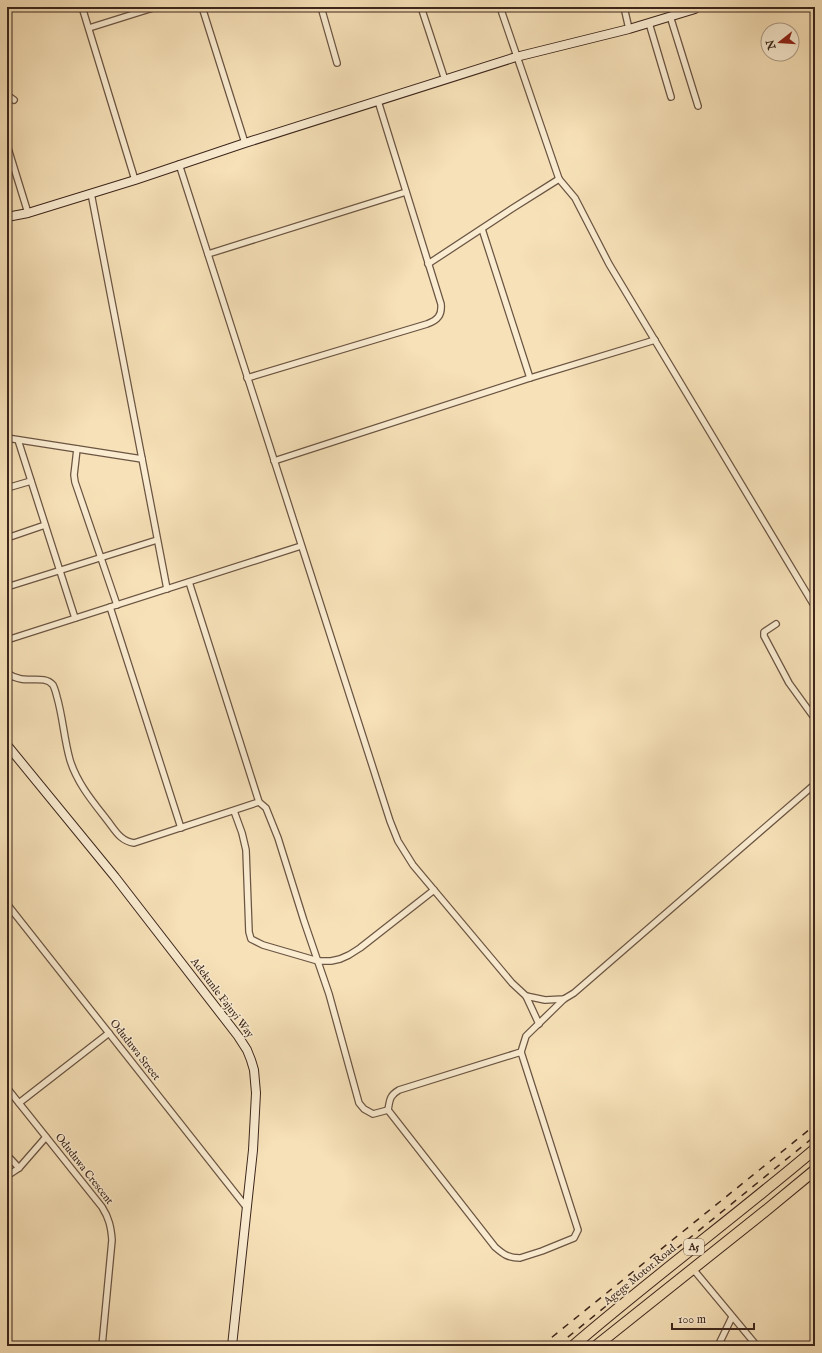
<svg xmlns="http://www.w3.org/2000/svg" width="822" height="1353" font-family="'IM FELL English',serif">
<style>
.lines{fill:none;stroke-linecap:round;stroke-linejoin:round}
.street-casing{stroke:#6b5543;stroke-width:8}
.secondary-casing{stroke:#3c261c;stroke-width:10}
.highway-casing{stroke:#3c261c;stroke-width:12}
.street{stroke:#faecd1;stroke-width:5.5}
.secondary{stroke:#faecd1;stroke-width:8}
.highway{stroke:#f7e1b8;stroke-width:10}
.rail{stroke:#3c261c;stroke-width:1.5;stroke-dasharray:7 7;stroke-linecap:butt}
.labels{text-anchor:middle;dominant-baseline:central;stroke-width:3;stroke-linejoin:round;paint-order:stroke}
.shield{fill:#faecd1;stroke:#756152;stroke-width:1}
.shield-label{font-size:10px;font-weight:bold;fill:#3c261c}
.street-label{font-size:11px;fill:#3c261c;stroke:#faecd1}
</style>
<rect width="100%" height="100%" fill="#f7e1b8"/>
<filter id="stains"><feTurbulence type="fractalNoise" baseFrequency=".005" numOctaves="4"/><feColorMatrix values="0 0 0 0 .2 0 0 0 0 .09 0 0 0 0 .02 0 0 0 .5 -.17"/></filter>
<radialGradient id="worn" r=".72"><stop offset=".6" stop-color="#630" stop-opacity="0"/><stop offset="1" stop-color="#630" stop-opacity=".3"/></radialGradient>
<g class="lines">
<!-- street casing -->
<g class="street-casing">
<g id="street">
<polyline points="82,7 135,180"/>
<polyline points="202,7 245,143"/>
<polyline points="321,7 337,63"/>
<polyline points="421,7 445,80"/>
<polyline points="500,7 559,179 575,198 609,264 812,602 815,606"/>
<polyline points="624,7 629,29"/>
<polyline points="670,16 698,106"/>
<polyline points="649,23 671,97"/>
<polyline points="89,28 156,7"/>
<polyline points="7,95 14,100"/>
<polyline points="7,145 28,213"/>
<polyline points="179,164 390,821 398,841 413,865 512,983 526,996 545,1000 564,999 574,993 815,784"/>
<polyline points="91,193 167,589"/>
<polyline points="482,229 530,378"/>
<polyline points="208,254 406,192"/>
<polyline points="428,264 513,208 559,179"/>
<path d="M 247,378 L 427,324 C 438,320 442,315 441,304 L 378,101"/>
<polyline points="7,438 142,459"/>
<polyline points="18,440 75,618"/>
<polyline points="77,449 74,475 75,482 117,605"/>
<polyline points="274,461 530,378 655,340"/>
<polyline points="7,488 31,481"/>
<polyline points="7,538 45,525"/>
<polyline points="189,582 259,802 266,808 278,838 304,921 329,994 359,1103 364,1109 373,1114 388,1110"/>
<polyline points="7,587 157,540"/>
<polyline points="110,607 181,828"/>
<polyline points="776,624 764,632 764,636 789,683 815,719"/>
<polyline points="7,640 301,546"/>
<path d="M 7,673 C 11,676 16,678 21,679 C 31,681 46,676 53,685 C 55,689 56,693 57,697 C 63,718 64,739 70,760 C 77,783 93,802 107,820 C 115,830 120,841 134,843 L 259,802"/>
<polyline points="234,811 242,833 246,850 249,932 251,939 263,945 318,961 331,961 340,959 349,955 360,948 434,890"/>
<polyline points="7,904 247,1208"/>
<polyline points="526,996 539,1024"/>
<path d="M 521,1052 L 399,1090 C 389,1096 390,1100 388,1110 L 495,1247 C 503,1254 508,1258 520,1258 L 542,1251 L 574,1238 L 578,1230 L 521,1052 L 526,1036 L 564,999"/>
<path d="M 7,1088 L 102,1207 C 109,1218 111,1227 112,1240 L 102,1346"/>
<polyline points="19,1103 109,1033"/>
<polyline points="7,1155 19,1168"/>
<polyline points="7,1176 19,1168 46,1137"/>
<polyline points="693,1269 757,1346"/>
<polyline points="718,1346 732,1317"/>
</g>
</g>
<!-- secondary casing -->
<g class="secondary-casing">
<g id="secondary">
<polyline points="7,217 28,213 135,180 245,143 516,57 629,29 695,9"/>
<polyline points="7,745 115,877 238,1036 247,1050 251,1060 254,1070 256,1093 253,1150 232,1346"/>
</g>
</g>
<!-- highway casing -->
<g class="highway-casing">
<g id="highway">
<path d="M 573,1346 C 652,1278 736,1216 815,1149"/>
<polyline points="596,1346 764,1212 815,1170"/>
</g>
</g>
<!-- street -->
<use href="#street" class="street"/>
<!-- secondary -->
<use href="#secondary" class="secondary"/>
<!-- highway -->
<use href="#highway" class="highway"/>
<!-- rail -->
<g class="rail">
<polyline points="541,1346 815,1125"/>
<polyline points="557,1346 815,1136"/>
</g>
</g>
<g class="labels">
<!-- shield labels -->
<rect class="shield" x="684" y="1239" width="20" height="16" rx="3"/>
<g class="shield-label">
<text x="694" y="1247">A5</text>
</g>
<!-- street labels -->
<g class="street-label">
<text transform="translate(222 998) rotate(53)">Adekunle Fajuyi Way</text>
<text transform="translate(135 1050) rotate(52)">Oduduwa Street</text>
<text transform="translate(84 1169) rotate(52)">Oduduwa Crescent</text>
<text transform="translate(640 1275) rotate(-39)">Agege Motor Road</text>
</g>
</g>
<!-- margin -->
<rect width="822" height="1353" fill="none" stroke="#f7e1b8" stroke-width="24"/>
<rect x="8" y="8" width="806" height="1337" fill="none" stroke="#3c261c" stroke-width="2"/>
<rect x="12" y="12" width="798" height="1329" fill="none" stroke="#3c261c"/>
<!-- north arrow -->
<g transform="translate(780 42) rotate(253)"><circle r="19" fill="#faecd1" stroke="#ae9d89"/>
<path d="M0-3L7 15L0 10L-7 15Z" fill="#8f2418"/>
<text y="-6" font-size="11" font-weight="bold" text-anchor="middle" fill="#3c261c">N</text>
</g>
<!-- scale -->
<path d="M672 1323v6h82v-6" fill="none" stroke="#3c261c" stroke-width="2"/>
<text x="678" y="1323" font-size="12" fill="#3c261c" stroke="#faecd1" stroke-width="3" paint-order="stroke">100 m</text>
<rect width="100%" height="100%" filter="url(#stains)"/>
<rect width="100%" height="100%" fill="url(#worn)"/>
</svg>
